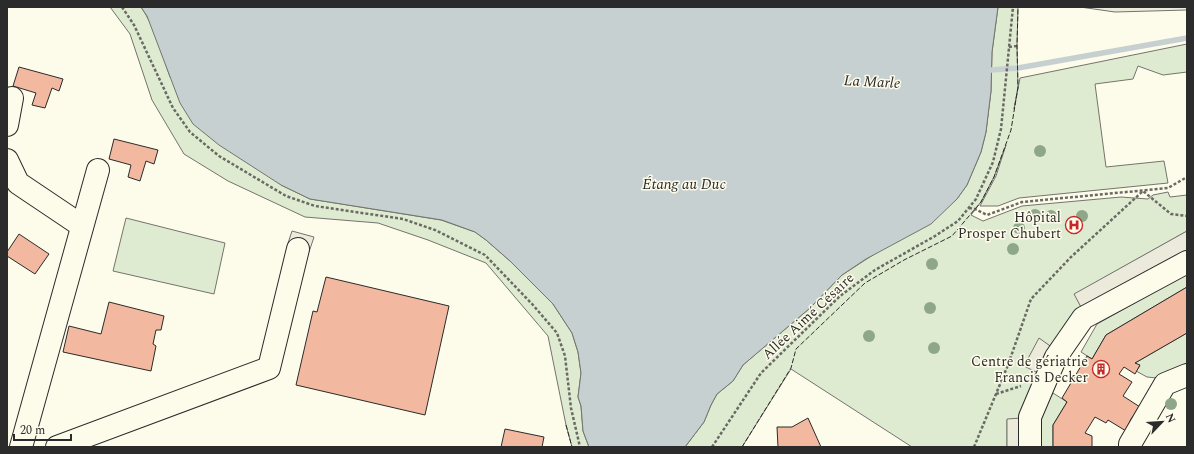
<svg xmlns="http://www.w3.org/2000/svg" width="1194" height="454" font-family="Spectral,serif">
<style>
.green{fill:#deebd1;stroke:#74746e}
.parking{fill:#eceadb;stroke:#74746e}
.water{fill:#c7d0d0;stroke:#74746e}
.lines{fill:none;stroke-linecap:round;stroke-linejoin:round}
.stream{stroke:#c7d0d0;stroke-width:5.5}
.building{fill:#f2b8a0;stroke:#2b2b2b}
.minor-casing{stroke:#2b2b2b;stroke-width:24}
.path{stroke:#6a6964;stroke-width:2.5;stroke-dasharray:3 2;stroke-linecap:butt}
.minor{stroke:#fdfbea;stroke-width:22}
.fence{stroke:#2b2b2b;stroke-width:1;stroke-dasharray:5 2;stroke-linecap:butt}
.tree{fill:#8ea78a}
.labels{text-anchor:middle;dominant-baseline:central;stroke-width:3;stroke-linejoin:round;paint-order:stroke}
.poi-label{font-size:14px;fill:#2b2b2b;stroke:#fdfbea;text-anchor:end}
.street-label{font-size:14px;fill:#2b2b2b;stroke:#fdfbea}
.water-label{font-size:15px;font-style:italic;fill:#2b2b2b;stroke:#fdfbea}
</style>
<rect width="100%" height="100%" fill="#fdfbea"/>
<!-- green -->
<g class="green">
<path d="M 110,7 L 141,7 C 155,27 162,54 170,77 L 281,185 L 310,199 L 441,220 L 475,232 L 486,240 L 510,261 L 553,304 L 572,333 L 578,352 L 581,373 L 578,397 L 581,406 L 583,431 L 589,447 L 572,447 L 566,425 L 548,336 L 486,263 L 428,240 L 378,223 L 305,217 L 228,181 L 184,154 L 152,100 L 130,34 Z"/>
<polygon points="998,7 1018,7 1017,46 1018,87 1014,109 1020,78 1187,44 1187,72 1163,75 1138,66 1133,79 1095,84 1106,167 1164,161 1168,183 1019,198 998,206 980,206 996,176 1006,145 994,177 981,202 971,215 983,221 1022,206 1121,197 1148,199 1153,195 1168,192 1170,197 1187,195 1187,231 1075,294 1082,309 1053,348 1039,339 1038,373 1021,418 1007,420 1007,447 912,447 791,369 742,447 685,447 704,422 711,405 717,394 733,381 743,365 810,308 842,275 947,207 957,199 967,185 981,152 986,132 991,91 992,52"/>
<polygon points="126,218 225,243 214,294 113,271"/>
<polygon points="1187,274 1187,287 1106,335 1092,359 1081,352 1097,324"/>
<polygon points="1187,333 1187,363 1157,378 1147,377 1136,371 1140,366 1135,363"/>
<polygon points="1053,393 1067,402 1053,425 1053,447 1037,447 1043,401 1048,402"/>
</g>
<!-- parking -->
<g class="parking">
<polygon points="1080,7 1187,7 1187,10 1115,12"/>
<polygon points="292,231 314,237 309,252 287,246"/>
<polygon points="1187,231 1187,250 1082,309 1074,294"/>
<polygon points="1039,338 1053,348 1038,373 1024,366"/>
<polygon points="1021,418 1021,447 1007,447 1007,419"/>
</g>
<!-- water -->
<polygon class="water" points="141,7 998,7 992,52 991,91 986,132 981,152 967,185 957,199 931,224 866,259 842,275 810,308 743,365 733,381 717,394 711,405 704,422 685,447 589,447 583,431 581,406 578,397 581,373 578,352 572,333 553,304 510,261 486,240 475,232 442,220 310,199 281,185 219,145 193,124 180,103 147,16"/>
<g class="lines">
<!-- stream -->
<polyline class="stream" points="991,70 1018,68 1187,38"/>
</g>
<!-- building -->
<g class="building">
<polygon points="19,67 63,79 59,91 52,88 45,108 32,105 36,93 13,86"/>
<polygon points="114,139 158,150 154,164 146,161 140,181 128,177 131,165 109,159"/>
<polygon points="19,234 49,254 35,274 7,256 7,252"/>
<polygon points="326,277 449,306 425,415 296,385 313,311 317,312"/>
<polygon points="1187,287 1187,333 1135,363 1140,365 1135,374 1124,367 1119,374 1132,382 1123,396 1140,407 1131,419 1126,431 1108,420 1106,423 1095,417 1085,433 1092,436 1092,447 1053,447 1053,425 1067,402 1062,398 1087,356 1092,359 1106,335"/>
<polygon points="109,302 164,316 161,330 156,330 153,344 156,346 151,371 63,352 69,326 101,334"/>
<polygon points="808,418 821,447 778,447 777,427 792,427"/>
<polygon points="505,429 544,437 542,447 501,447"/>
</g>
<g class="lines">
<!-- minor casing -->
<g class="minor-casing">
<g id="minor">
<polyline points="7,125 12,98"/>
<polyline points="7,160 18,183 82,226"/>
<polyline points="21,447 98,170"/>
<polyline points="57,447 269,368 298,249"/>
<polyline points="1030,447 1030,417 1047,377 1056,357 1083,318 1187,262"/>
<polyline points="1130,447 1130,444 1165,384 1187,375"/>
</g>
</g>
<!-- path -->
<g class="path">
<polyline points="122,7 134,25 173,108 190,132 219,156 286,196 315,206 403,219 435,230 485,255 533,305 557,333 565,356 571,408 580,447"/>
<polyline points="1009,47 1017,46"/>
<polyline points="969,208 975,209 987,215 1022,202 1168,188 1187,177"/>
<polyline points="996,394 1021,386"/>
<polyline points="712,447 761,373 840,296 875,270 935,236 958,221 976,199 993,162 1001,129 1013,7"/>
<polyline points="974,447 1008,365 1031,299 1071,257 1143,191 1171,214 1187,216"/>
</g>
<!-- minor -->
<use href="#minor" class="minor"/>
<!-- fence -->
<g class="fence">
<polyline points="566,425 572,447"/>
<polyline points="742,447 791,368 796,349 865,283 904,260 952,236 981,202 994,177 1011,130 1018,87 1017,46 1018,7"/>
</g>
</g>
<!-- trees -->
<g class="tree">
<circle cx="1040" cy="151" r="6"/>
<circle cx="1035" cy="215" r="6"/>
<circle cx="1051" cy="216" r="6"/>
<circle cx="1082" cy="216" r="6"/>
<circle cx="1019" cy="228" r="6"/>
<circle cx="1013" cy="249" r="6"/>
<circle cx="932" cy="264" r="6"/>
<circle cx="930" cy="308" r="6"/>
<circle cx="869" cy="336" r="6"/>
<circle cx="934" cy="348" r="6"/>
<circle cx="1171" cy="404" r="6"/>
</g>
<!-- icons -->
<defs>
<g id="hospital-ring" transform="scale(0.9)"><circle r="9.5" fill="#fdfbea" stroke="#c62828" stroke-width="1.5"/><path d="M-5-5h3v3.5h4V-5h3V5h-3V1.5h-4V5h-3Z" fill="#c62828"/></g>
<g id="building-ring" transform="scale(0.9)"><circle r="9.5" fill="#fdfbea" stroke="#c62828" stroke-width="1.5"/><path d="M-4-6H4V6H1V3H-1V6H-4ZM-2.5-4.3h1.7v1.8h-1.7ZM.8-4.3h1.7v1.8H.8ZM-2.5-1h1.7V.8h-1.7ZM.8-1h1.7V.8H.8Z" fill="#c62828"/></g>
</defs>
<g fill-rule="evenodd">
<use href="#hospital-ring" x="1074" y="225"/>
<use href="#building-ring" x="1101" y="369"/>
</g>
<g class="labels">
<!-- poi labels -->
<g class="poi-label">
<text x="1061" y="217">Hôpital<tspan x="1061" dy="16">Prosper Chubert</tspan></text>
<text x="1088" y="361">Centre de gériatrie<tspan x="1088" dy="16">Francis Decker</tspan></text>
</g>
<!-- street labels -->
<g class="street-label">
<text transform="translate(808 316) rotate(-43)">Allée Aimé Césaire</text>
</g>
<!-- water labels -->
<g class="water-label">
<text transform="translate(872 82) rotate(3)">La Marle</text>
<text x="684" y="184">Étang au Duc</text>
</g>
</g>
<!-- border -->
<rect width="1194" height="454" fill="none" stroke="#2b2b2b" stroke-width="16"/>
<!-- north arrow -->
<g transform="translate(1162 422) rotate(65)" stroke="#fdfbea" stroke-width="3" paint-order="stroke">
<path d="M0-3L7 15L0 10L-7 15Z" fill="#2b2b2b"/>
<text y="-6" font-size="11" font-weight="bold" text-anchor="middle" fill="#2b2b2b">N</text>
</g>
<!-- scale -->
<path d="M14 434v6h57v-6" fill="none" stroke="#2b2b2b" stroke-width="2"/>
<text x="20" y="434" font-size="12" fill="#2b2b2b" stroke="#fdfbea" stroke-width="3" paint-order="stroke">20 m</text>
</svg>
